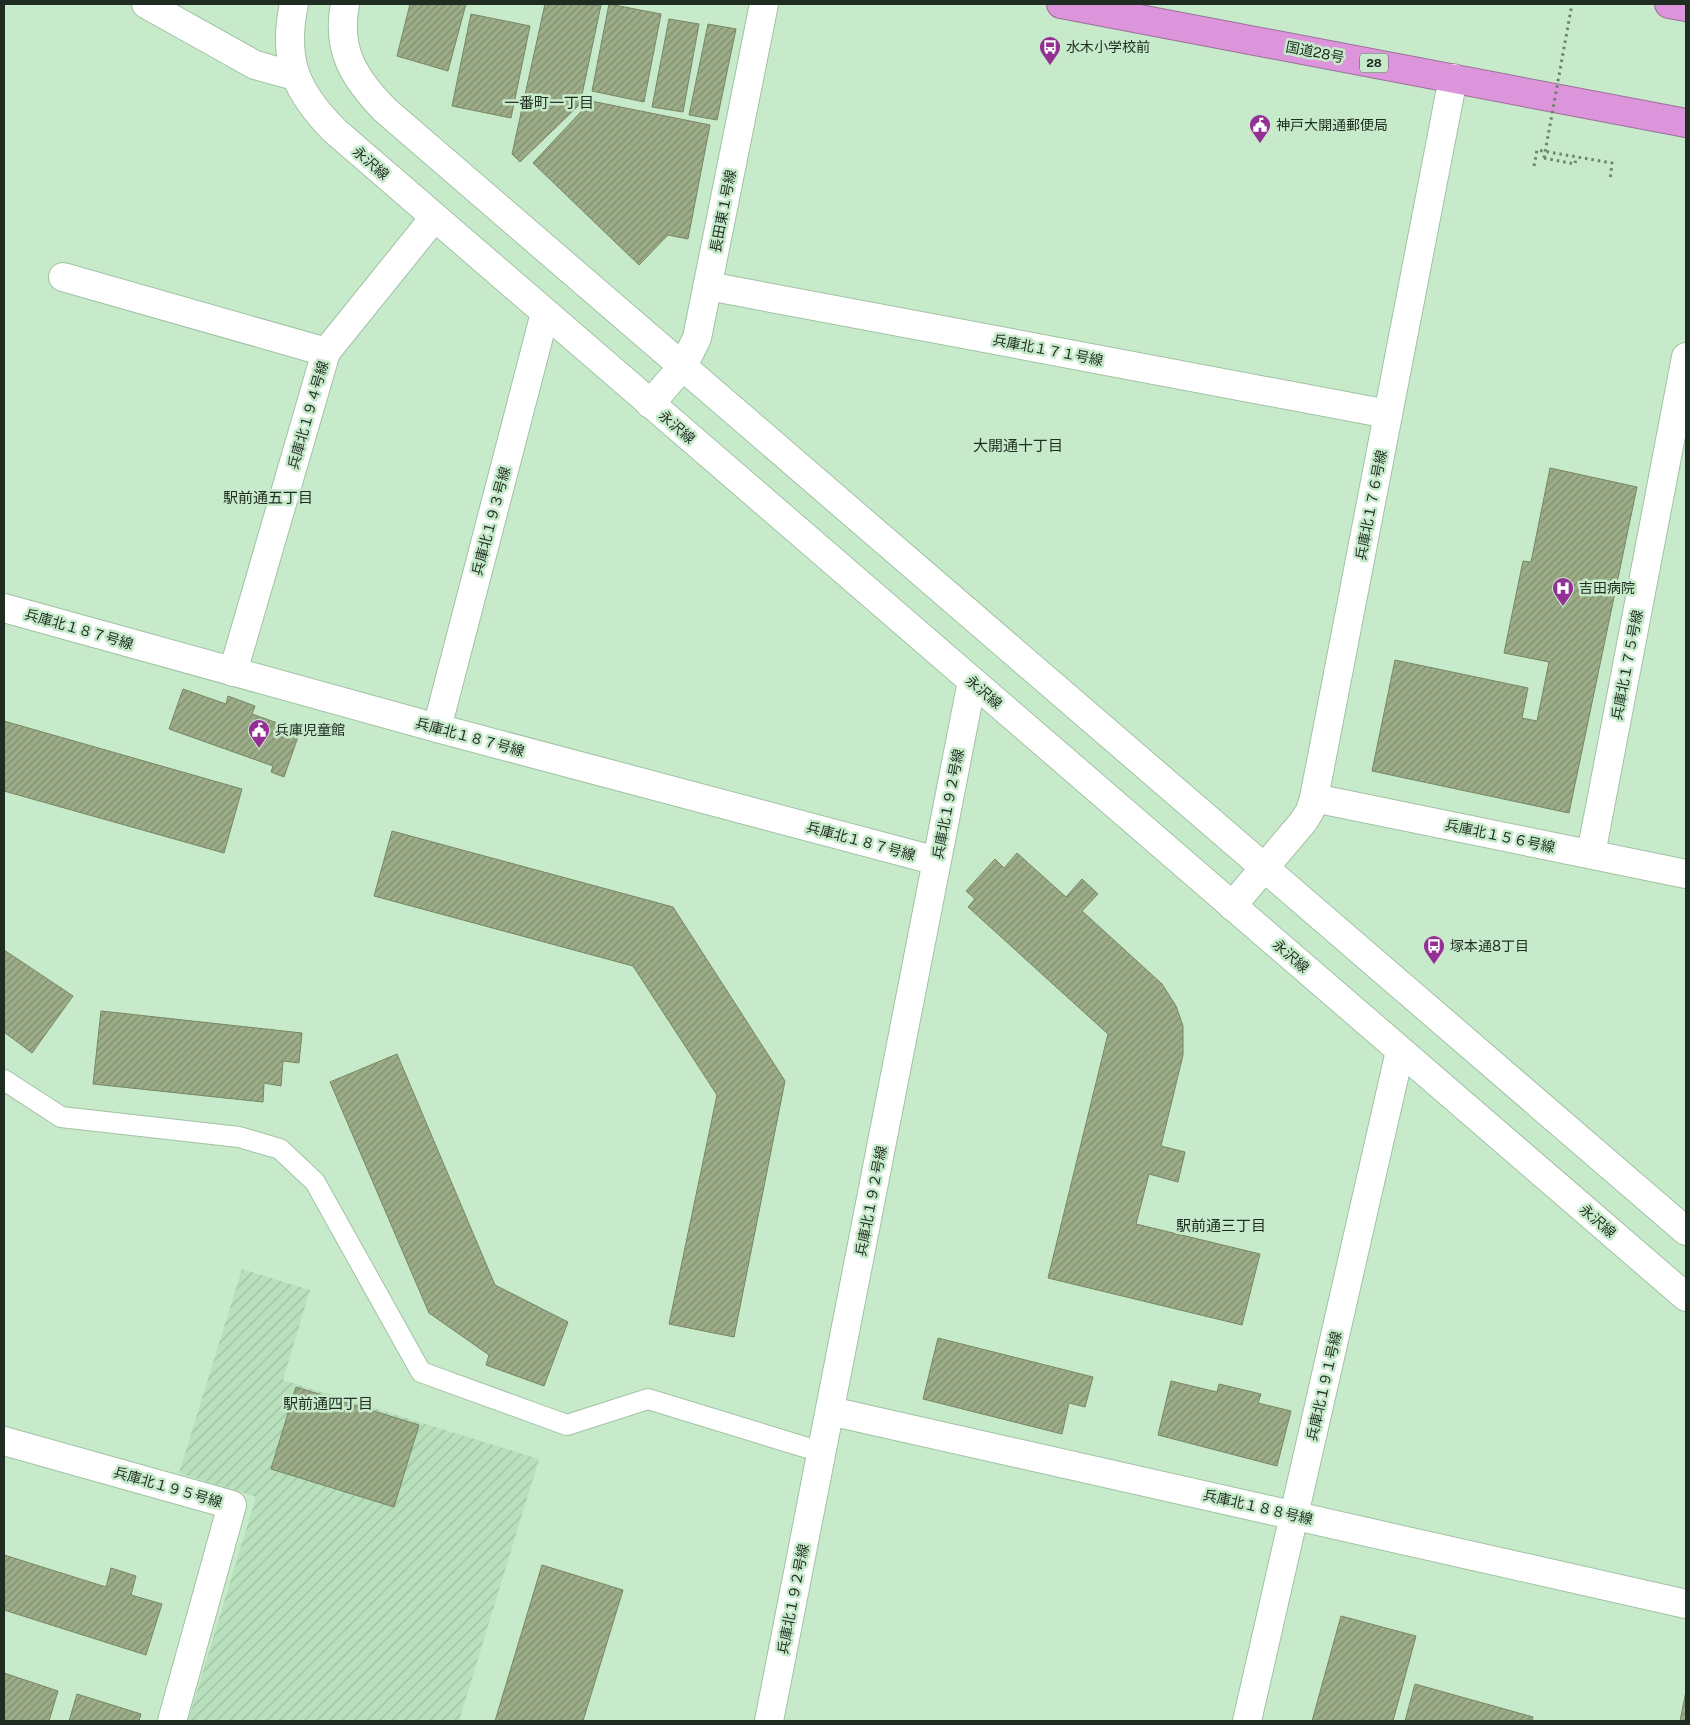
<svg xmlns="http://www.w3.org/2000/svg" width="1690" height="1725" font-family="'Public Sans','Noto Sans JP',sans-serif">
<style>
.industrial{fill:url(#industrial-furrows)}
.building{fill:url(#building-hatch);stroke:#778764}
.lines{fill:none;stroke-linecap:round;stroke-linejoin:round}
.lane-casing{stroke:#a1c2a4;stroke-width:22}
.street-casing{stroke:#a1c2a4;stroke-width:30}
.secondary-casing{stroke:#a1c2a4;stroke-width:30}
.highway-casing{stroke:#9a7099;stroke-width:30}
.path{stroke:#6c836f;stroke-width:3;stroke-dasharray:2.5 4;stroke-linecap:butt}
.lane{stroke:#fff;stroke-width:20}
.street{stroke:#fff;stroke-width:28}
.secondary{stroke:#fff;stroke-width:28}
.highway{stroke:#dc95da;stroke-width:28}
.path-bridge{stroke:#6c836f;stroke-width:3;stroke-dasharray:2.5 4;stroke-linecap:butt}
.labels{text-anchor:middle;dominant-baseline:central;stroke-width:5;stroke-linejoin:round;paint-order:stroke}
.shield{fill:#c7eacb;stroke:#516554;stroke-width:1}
.shield-label{font-size:12px;font-weight:bold;fill:#1f2c21}
.poi-label{font-size:14px;fill:#1f2c21;stroke:#c7eacb;text-anchor:start}
.street-label{font-size:14px;fill:#1f2c21;stroke:#c7eacb}
.neighbourhood-label{font-size:15px;fill:#1f2c21;stroke:#c7eacb}
</style>
<defs>
<pattern id="industrial-furrows" width="10" height="10" patternUnits="userSpaceOnUse" patternTransform="scale(1.25)"><rect width="10" height="10" fill="#b8e0bc"/><path d="M-1 1l2-2M0 10L10 0M9 11l2-2" fill="none" stroke="#9ec0a1"/></pattern>
<pattern id="building-hatch" width="6" height="6" patternUnits="userSpaceOnUse" patternTransform="scale(1.25)"><rect width="6" height="6" fill="#9cad88"/><path d="M-1 1l2-2M0 6l6-6M5 7l2-2" fill="none" stroke="#7f8d6f"/></pattern>
</defs>
<rect width="100%" height="100%" fill="#c7eacb"/>
<!-- industrial -->
<polygon class="industrial" points="242,1269 310,1290 283,1380 539,1459 459,1721 188,1721 256,1497 179,1473"/>
<!-- building -->
<g class="building">
<polygon points="410,4 466,4 448,71 397,56"/>
<polygon points="545,4 601,5 580,104 520,162 512,154"/>
<polygon points="609,4 661,14 644,102 592,91"/>
<polygon points="471,14 530,26 511,118 452,106"/>
<polygon points="669,19 699,24 683,112 652,107"/>
<polygon points="708,24 736,29 717,120 689,115"/>
<polygon points="591,101 710,125 688,239 668,235 639,265 533,163"/>
<polygon points="1550,468 1637,487 1569,813 1372,771 1395,660 1528,688 1522,718 1537,721 1549,662 1504,653 1523,561 1531,562"/>
<polygon points="183,689 226,704 228,696 255,706 252,714 300,731 284,777 271,772 273,766 169,729"/>
<polygon points="4,721 242,789 224,853 4,791"/>
<polygon points="392,831 673,907 785,1081 734,1337 669,1324 717,1095 633,966 374,896"/>
<polygon points="1017,853 1066,897 1082,879 1098,894 1082,911 1162,984 1176,1006 1183,1026 1183,1055 1161,1146 1185,1152 1178,1182 1149,1174 1136,1224 1260,1254 1242,1325 1048,1278 1108,1034 968,907 975,899 966,891 995,859 1004,868"/>
<polygon points="4,950 73,996 32,1053 4,1032"/>
<polygon points="101,1011 302,1033 299,1063 283,1061 281,1086 264,1083 263,1102 93,1084"/>
<polygon points="397,1054 495,1285 568,1322 544,1386 486,1365 489,1355 429,1313 330,1082"/>
<polygon points="938,1338 1093,1377 1085,1407 1069,1403 1062,1434 923,1399"/>
<polygon points="1171,1381 1217,1392 1219,1384 1261,1394 1258,1403 1291,1411 1277,1466 1158,1435"/>
<polygon points="296,1387 419,1425 394,1507 271,1469"/>
<polygon points="4,1555 106,1587 111,1568 136,1576 131,1595 162,1604 146,1655 4,1610"/>
<polygon points="542,1565 623,1590 583,1721 495,1721"/>
<polygon points="1341,1616 1416,1636 1393,1721 1312,1721"/>
<polygon points="4,1673 58,1691 49,1721 4,1721"/>
<polygon points="1415,1684 1533,1717 1532,1721 1405,1721"/>
<polygon points="1686,1691 1686,1721 1680,1721"/>
<polygon points="77,1694 141,1714 139,1721 69,1721"/>
</g>
<g class="lines">
<!-- lane casing -->
<g class="lane-casing">
<polyline id="lane" points="4,1080 61,1117 239,1137 280,1149 315,1182 421,1372 567,1425 648,1399 821,1452"/>
</g>
<!-- street casing -->
<g class="street-casing">
<g id="street">
<polyline points="146,4 255,65 295,76"/>
<polyline points="63,277 326,352"/>
<polyline points="708,286 1388,414"/>
<polyline points="650,404 683,366 697,338 764,4"/>
<polyline points="4,608 437,728 937,861"/>
<polyline points="233,672 326,352 434,218"/>
<polyline points="437,728 545,313"/>
<polyline points="1314,798 1686,874"/>
<polyline points="1591,854 1686,357"/>
<polyline points="1232,906 1303,822 1310,811 1314,798 1453,78"/>
<polyline points="830,1411 1686,1604"/>
<polyline points="4,1441 232,1505 172,1721"/>
<polyline points="769,1721 972,681"/>
</g>
</g>
<!-- secondary casing -->
<g class="secondary-casing">
<g id="secondary">
<path d="M 294,4 C 282,60 296,92 335,131 L 1686,1297"/>
<path d="M 345,4 C 336,50 354,78 385,110 L 1686,1231"/>
<polyline points="1247,1721 1400,1051"/>
</g>
</g>
<!-- highway casing -->
<g class="highway-casing">
<g id="highway">
<polyline points="1061,4 1686,123"/>
<polyline points="1669,4 1686,7"/>
</g>
</g>
<!-- path -->
<g class="path">
<polyline points="1544,158 1575,164 1576,157"/>
<polyline points="1534,166 1537,150 1612,163 1610,180"/>
</g>
<!-- lane -->
<use href="#lane" class="lane"/>
<!-- street -->
<use href="#street" class="street"/>
<!-- secondary -->
<use href="#secondary" class="secondary"/>
<!-- highway -->
<use href="#highway" class="highway"/>
<!-- path-bridge -->
<polyline class="path-bridge" points="1544,158 1572,4"/>
</g>
<!-- icons -->
<defs>
<g id="bus-pin" transform="scale(1.125)"><path d="M0 17L-7.5 6A9.5 9.5 0 1 1 7.5 6Z" fill="#942f94" stroke="#c7eacb"/><path d="M-5-6H5V4H4V6H2V4H-2V6H-4V4H-5ZM-3.5-4V0h7V-4ZM-3.5 1.2v1.5H-2V1.2ZM2 1.2v1.5H3.5V1.2Z" fill="#fff"/></g>
<g id="civic-pin" transform="scale(1.125)"><path d="M0 17L-7.5 6A9.5 9.5 0 1 1 7.5 6Z" fill="#942f94" stroke="#c7eacb"/><path d="M-.6-6.5H3V-4.5H.6V-3L4-1V1h2V6H-6V1h2V-1L-.6-3ZM-1.2 2.5V6h2.4V2.5Z" fill="#fff"/></g>
<g id="hospital-pin" transform="scale(1.125)"><path d="M0 17L-7.5 6A9.5 9.5 0 1 1 7.5 6Z" fill="#942f94" stroke="#c7eacb"/><path d="M-5-5h3v3.5h4V-5h3V5h-3V1.5h-4V5h-3Z" fill="#fff"/></g>
</defs>
<g fill-rule="evenodd">
<use href="#bus-pin" x="1050" y="47"/>
<use href="#civic-pin" x="1260" y="125"/>
<use href="#hospital-pin" x="1563" y="588"/>
<use href="#civic-pin" x="259" y="730"/>
<use href="#bus-pin" x="1434" y="946"/>
</g>
<g class="labels">
<!-- shield labels -->
<rect class="shield" x="1360" y="53.5" width="28" height="19" rx="4"/>
<g class="shield-label">
<text x="1374" y="63">28</text>
</g>
<!-- poi labels -->
<g class="poi-label">
<text x="1066" y="47">水木小学校前</text>
<text x="1276" y="125">神戸大開通郵便局</text>
<text x="1579" y="588">吉田病院</text>
<text x="275" y="730">兵庫児童館</text>
<text x="1450" y="946">塚本通8丁目</text>
</g>
<!-- street labels -->
<g class="street-label">
<text transform="translate(1315 52) rotate(11)">国道28号</text>
<text transform="translate(371 163) rotate(41)">永沢線</text>
<text transform="translate(723 211) rotate(-79)">長田東１号線</text>
<text transform="translate(1048 350) rotate(11)">兵庫北１７１号線</text>
<text transform="translate(308 415) rotate(-74)">兵庫北１９４号線</text>
<text transform="translate(677 427) rotate(41)">永沢線</text>
<text transform="translate(1371 505) rotate(-79)">兵庫北１７６号線</text>
<text transform="translate(491 521) rotate(-75)">兵庫北１９３号線</text>
<text transform="translate(79 629) rotate(16)">兵庫北１８７号線</text>
<text transform="translate(1627 665) rotate(-79)">兵庫北１７５号線</text>
<text transform="translate(984 692) rotate(41)">永沢線</text>
<text transform="translate(470 737) rotate(15)">兵庫北１８７号線</text>
<text transform="translate(948 804) rotate(-79)">兵庫北１９２号線</text>
<text transform="translate(1500 836) rotate(12)">兵庫北１５６号線</text>
<text transform="translate(861 841) rotate(15)">兵庫北１８７号線</text>
<text transform="translate(1291 956) rotate(41)">永沢線</text>
<text transform="translate(871 1201) rotate(-79)">兵庫北１９２号線</text>
<text transform="translate(1598 1221) rotate(41)">永沢線</text>
<text transform="translate(1324 1386) rotate(-77)">兵庫北１９１号線</text>
<text transform="translate(168 1487) rotate(16)">兵庫北１９５号線</text>
<text transform="translate(1258 1507) rotate(13)">兵庫北１８８号線</text>
<text transform="translate(793 1599) rotate(-79)">兵庫北１９２号線</text>
</g>
<!-- neighbourhood labels -->
<g class="neighbourhood-label">
<text x="549" y="102">一番町一丁目</text>
<text x="1018" y="445">大開通十丁目</text>
<text x="268" y="497">駅前通五丁目</text>
<text x="1221" y="1225">駅前通三丁目</text>
<text x="328" y="1403">駅前通四丁目</text>
</g>
</g>
<!-- border -->
<rect width="1690" height="1725" fill="none" stroke="#1f2c21" stroke-width="10"/>
</svg>
